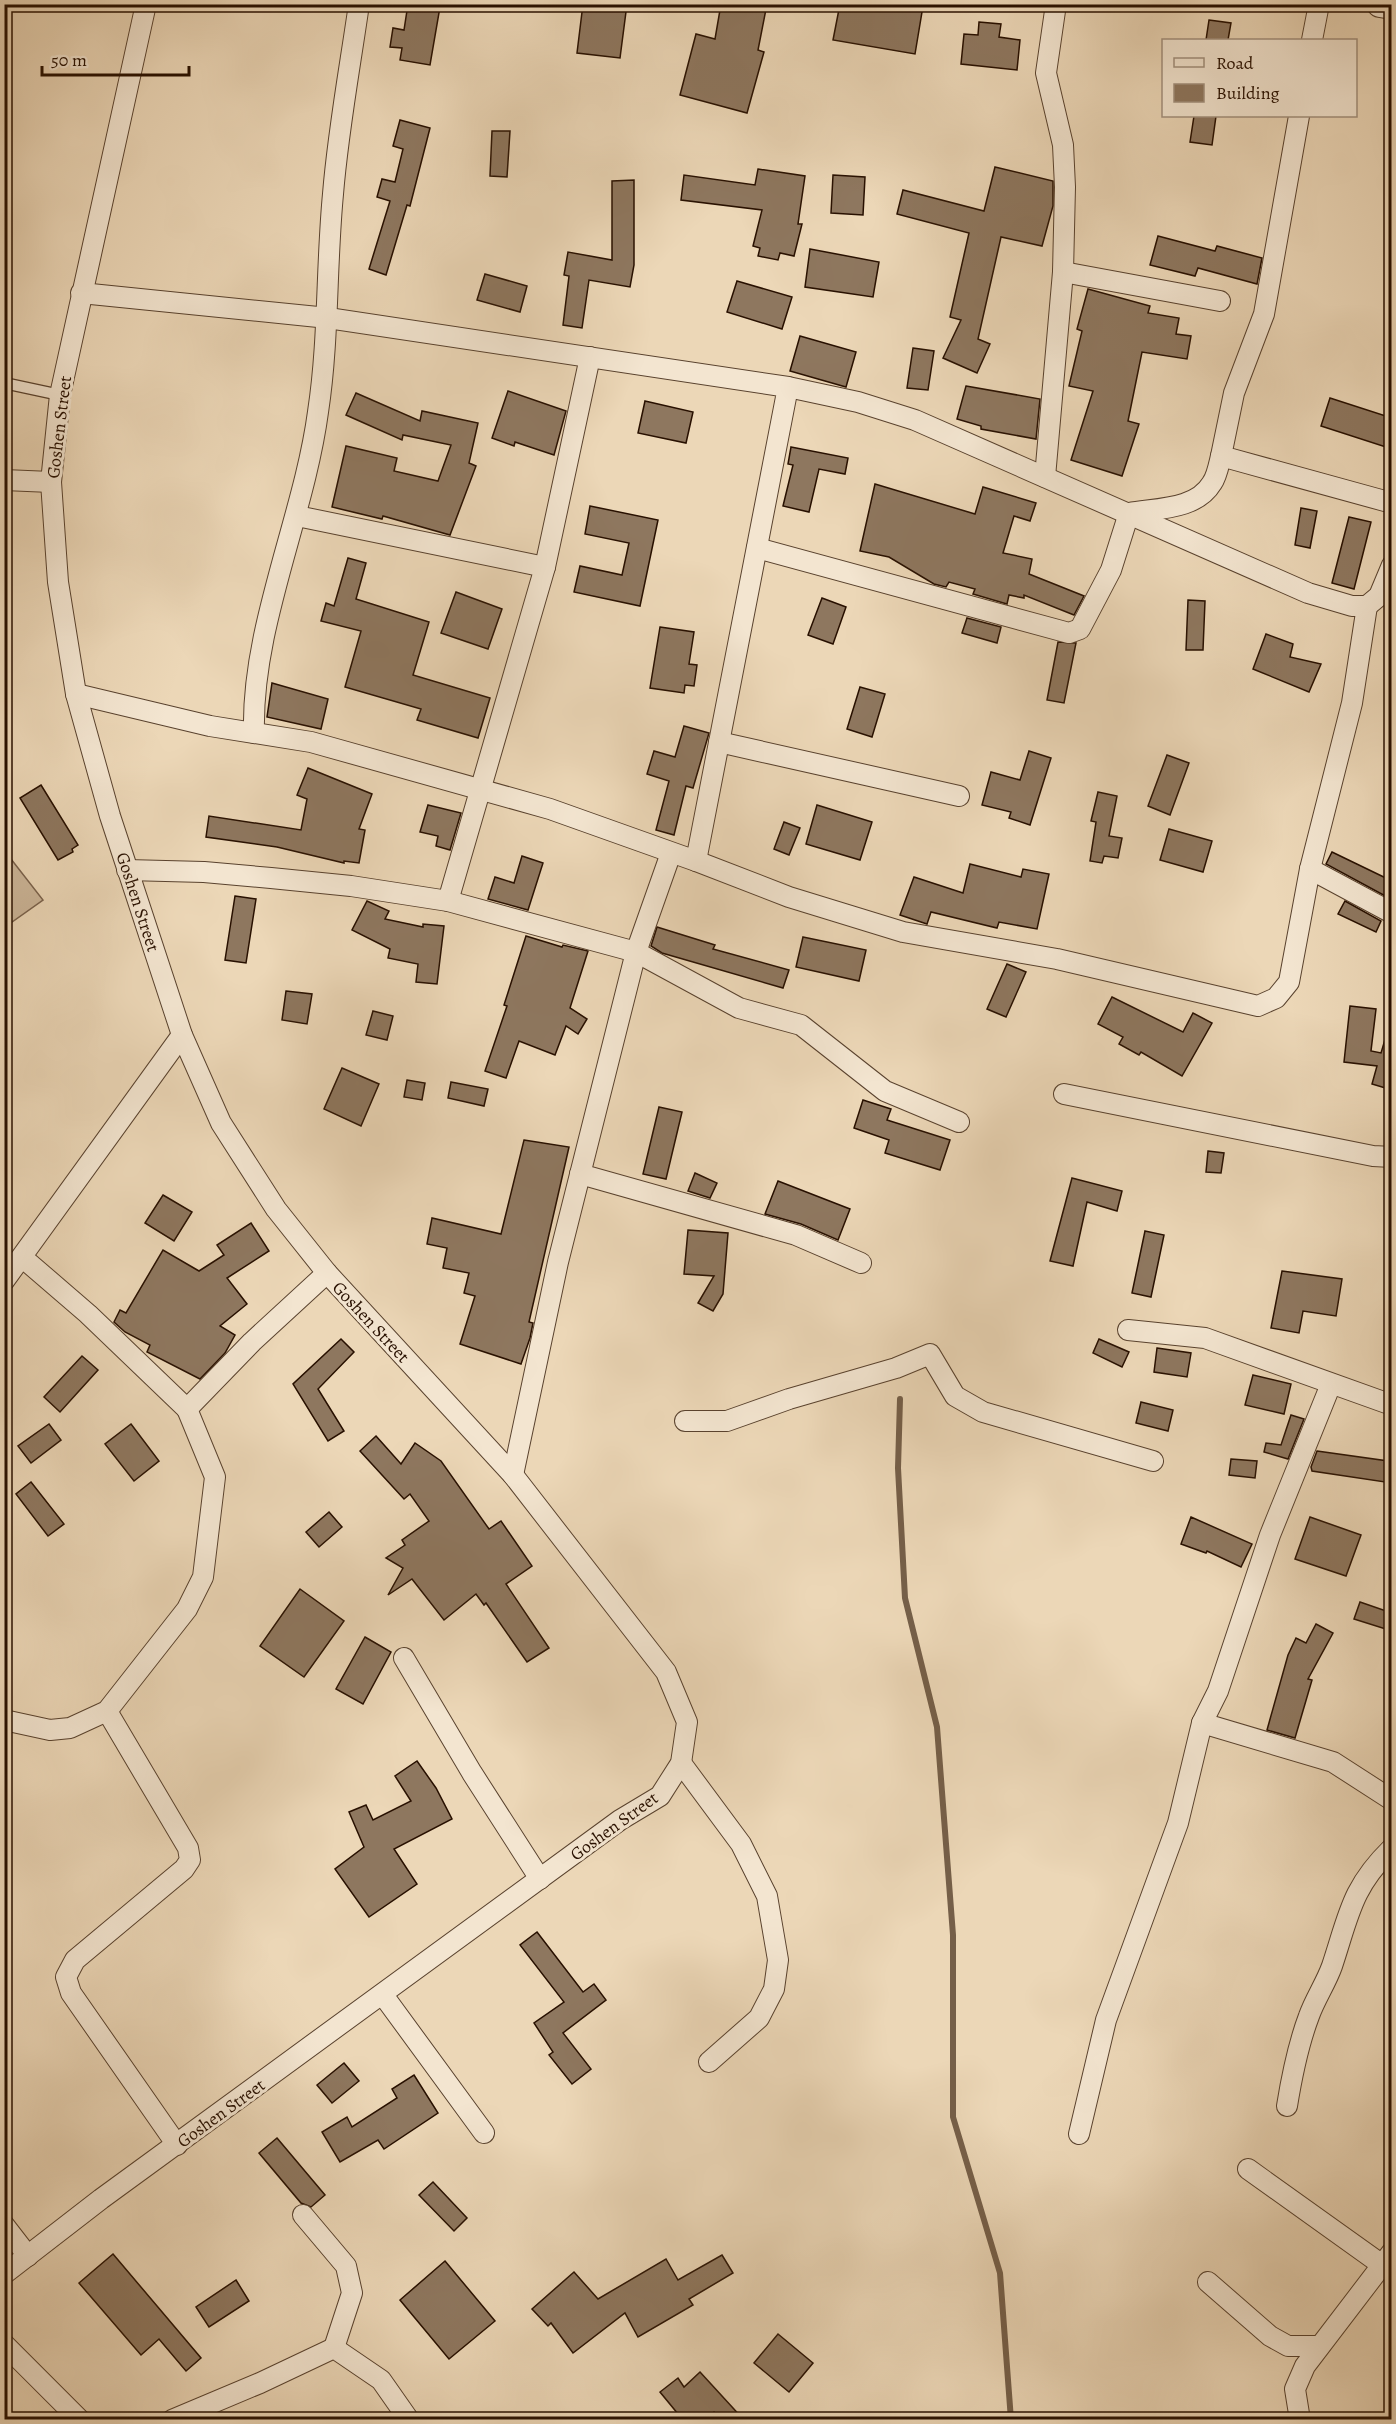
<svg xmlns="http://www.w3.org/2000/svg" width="1396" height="2424" font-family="Alegreya,serif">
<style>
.green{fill:#cbb598;stroke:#7a624c;stroke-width:1.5}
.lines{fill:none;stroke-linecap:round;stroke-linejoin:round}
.stream{stroke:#755f49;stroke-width:6}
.building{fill:#8e775f;stroke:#281000;stroke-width:1.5}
.service-casing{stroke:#59422e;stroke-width:13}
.minor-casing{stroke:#59422e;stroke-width:22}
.tertiary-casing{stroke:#59422e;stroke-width:28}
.service{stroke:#f3e5d0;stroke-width:10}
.minor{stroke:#f3e5d0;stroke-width:20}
.tertiary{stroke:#f3e5d0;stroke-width:26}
.labels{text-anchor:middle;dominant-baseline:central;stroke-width:6;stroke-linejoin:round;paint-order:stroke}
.street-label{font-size:18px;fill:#281000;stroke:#f3e5d0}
</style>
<rect width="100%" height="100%" fill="#ecd7b7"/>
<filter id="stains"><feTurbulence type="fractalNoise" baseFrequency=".00333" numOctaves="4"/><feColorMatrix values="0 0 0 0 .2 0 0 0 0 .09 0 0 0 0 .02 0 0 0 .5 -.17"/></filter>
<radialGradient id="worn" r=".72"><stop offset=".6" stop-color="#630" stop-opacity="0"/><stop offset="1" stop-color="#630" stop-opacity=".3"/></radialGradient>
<!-- green -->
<polygon class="green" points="4,850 43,900 5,927 4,927"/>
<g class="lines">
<!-- stream -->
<polyline class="stream" points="900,1399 898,1468 905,1598 937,1727 953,1935 953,2117 1000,2273 1011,2420"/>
</g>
<!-- building -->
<g class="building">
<polygon points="408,4 440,7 430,65 400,60 402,48 390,47 393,28 404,30"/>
<polygon points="583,4 627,4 620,58 577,53"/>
<polygon points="721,4 767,4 758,50 764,52 747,113 680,95 696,34 715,39"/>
<polygon points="840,4 923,6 915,54 833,40"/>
<polygon points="1209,20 1231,23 1228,40 1206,40"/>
<polygon points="979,22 1001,24 999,37 1020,40 1017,70 961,64 964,34 978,35"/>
<polygon points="1194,116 1216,116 1212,145 1190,142"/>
<polygon points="400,120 430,128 410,206 407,205 386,275 369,269 390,201 377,197 382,179 395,182 403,149 393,146"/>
<polygon points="492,131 510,131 507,177 490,176"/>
<polygon points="995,167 1053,181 1053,206 1042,246 1001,237 978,339 990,344 977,373 943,358 961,320 950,317 969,233 897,214 903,190 984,211"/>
<polygon points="758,169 805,176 798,224 802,224 794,256 780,253 778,260 758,256 760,248 753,246 762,210 681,200 684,175 755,185"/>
<polygon points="833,175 865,177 863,215 831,213"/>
<polygon points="634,180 634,265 630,287 589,280 582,328 563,325 569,276 564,275 568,252 612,260 612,181"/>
<polygon points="1158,236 1215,251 1217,246 1262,258 1257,284 1198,268 1195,276 1150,265"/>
<polygon points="810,249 879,262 873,297 805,287"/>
<polygon points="485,274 527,286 520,312 477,300"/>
<polygon points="737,281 792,297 782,329 727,312"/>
<polygon points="1088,289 1150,306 1148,313 1179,318 1176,334 1191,336 1187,359 1142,352 1128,421 1139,424 1122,476 1071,460 1093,391 1069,386 1082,331 1077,329"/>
<polygon points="800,336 856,352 846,387 790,371"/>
<polygon points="913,348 934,351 928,390 907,388"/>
<polygon points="966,386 1040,399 1036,439 981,429 981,426 957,419"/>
<polygon points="508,391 566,411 554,455 515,442 514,446 492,438"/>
<polygon points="356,393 420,421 422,411 478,423 469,463 476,466 450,535 383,516 382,519 332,507 346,446 397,458 394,471 438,481 451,445 403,435 402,440 346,415"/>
<polygon points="1330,398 1392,418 1392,449 1321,426"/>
<polygon points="645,401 693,412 686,443 638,433"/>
<polygon points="791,447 848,458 845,474 819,469 809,512 783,506 793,465 788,464"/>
<polygon points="875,484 975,514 983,487 1036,503 1030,521 1014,516 1003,553 1032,559 1029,574 1084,596 1074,615 1024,595 1024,598 1009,595 1007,604 973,594 975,589 949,582 946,587 934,584 889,557 860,551"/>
<polygon points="590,506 658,520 640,606 574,592 580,566 622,575 629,543 585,534"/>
<polygon points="1301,508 1317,511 1310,548 1295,545"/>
<polygon points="1349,517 1371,522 1354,589 1332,583"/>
<polygon points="348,558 366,563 356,599 429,622 413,675 490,698 478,738 417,720 421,709 345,687 361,631 321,621 326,603 334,606"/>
<polygon points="456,592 502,609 488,649 441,633"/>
<polygon points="822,598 846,607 833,644 808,635"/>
<polygon points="1188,600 1205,601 1203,650 1186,650"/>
<polygon points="967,618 1001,627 997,643 962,633"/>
<polygon points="660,627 694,632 689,664 697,665 694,686 685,685 684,693 650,688"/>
<polygon points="1266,634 1293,644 1290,657 1321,664 1309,692 1253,669"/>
<polygon points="1058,642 1076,643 1064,703 1047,700"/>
<polygon points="272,683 328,699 321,729 267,717"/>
<polygon points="860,687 885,694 872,737 847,729"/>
<polygon points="684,726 709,733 693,788 686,786 674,835 656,830 669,781 647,774 654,751 675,757"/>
<polygon points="1029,751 1051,758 1030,825 1009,818 1011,812 982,805 991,772 1020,780"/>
<polygon points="1167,755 1189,763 1170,815 1148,806"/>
<polygon points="308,768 372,794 359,829 365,830 359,863 344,861 344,863 277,847 206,837 209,816 301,830 307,799 297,795"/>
<polygon points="41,785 78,845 72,849 73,852 58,860 20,798"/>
<polygon points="1098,792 1117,796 1109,836 1122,838 1118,858 1104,856 1102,863 1090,861 1096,822 1091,821"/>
<polygon points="428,805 461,813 450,850 436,846 438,836 420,832"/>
<polygon points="817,805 872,822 860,860 806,844"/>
<polygon points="784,822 800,828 789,855 774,849"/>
<polygon points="1169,829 1212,841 1203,872 1160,860"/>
<polygon points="1332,852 1392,881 1389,898 1326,864"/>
<polygon points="522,856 543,863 528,910 488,899 495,877 514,883"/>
<polygon points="970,864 1021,877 1023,869 1049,874 1037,929 999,922 997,928 931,912 927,924 900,915 914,877 963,893"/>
<polygon points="235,896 256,899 246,963 225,960"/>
<polygon points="367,901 389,911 385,919 423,927 423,924 444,926 437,984 416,982 418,964 388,958 390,949 352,930"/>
<polygon points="1345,901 1381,921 1376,932 1338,914"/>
<polygon points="657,927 715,945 713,949 789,970 783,988 662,953 651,946"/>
<polygon points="526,936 562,947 563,945 588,951 570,1008 587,1019 578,1034 566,1026 555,1055 519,1041 506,1078 485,1071 507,1006 504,1005"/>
<polygon points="803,937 866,950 859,981 796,967"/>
<polygon points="1007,964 1026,972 1006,1017 987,1009"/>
<polygon points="286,991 312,994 307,1024 282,1020"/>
<polygon points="1112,997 1183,1032 1193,1013 1212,1023 1182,1076 1141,1052 1139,1055 1119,1044 1123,1037 1098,1024"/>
<polygon points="1350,1006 1376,1009 1371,1051 1381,1053 1387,1033 1392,1033 1392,1090 1372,1084 1377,1066 1344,1062"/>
<polygon points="373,1011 393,1016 387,1040 366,1035"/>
<polygon points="342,1068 379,1084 361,1126 324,1109"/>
<polygon points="407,1080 425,1083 422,1100 404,1097"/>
<polygon points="451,1082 488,1089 484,1106 448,1098"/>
<polygon points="863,1100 891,1109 887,1120 950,1140 940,1170 885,1153 889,1140 854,1128"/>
<polygon points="659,1107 682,1112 666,1179 643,1174"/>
<polygon points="524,1140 569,1147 529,1322 533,1323 530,1338 521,1364 460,1344 475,1296 464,1293 469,1273 443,1268 447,1248 427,1244 432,1218 501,1234"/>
<polygon points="1208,1151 1224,1153 1221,1173 1206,1172"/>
<polygon points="695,1173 717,1183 710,1198 688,1191"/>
<polygon points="1072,1178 1122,1191 1117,1211 1087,1202 1073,1266 1050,1261"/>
<polygon points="778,1181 850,1209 838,1240 801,1224 765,1214"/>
<polygon points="163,1195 192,1212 174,1241 145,1223"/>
<polygon points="251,1223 269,1251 227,1278 247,1304 220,1326 235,1335 225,1353 200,1379 147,1352 150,1345 125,1332 114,1322 120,1310 126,1313 163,1250 199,1271 224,1255 217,1245"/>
<polygon points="688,1230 728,1233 723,1294 713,1311 698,1303 714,1276 684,1274"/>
<polygon points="1145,1231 1164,1235 1151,1297 1132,1293"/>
<polygon points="1282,1271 1342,1279 1336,1316 1303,1311 1299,1333 1271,1328"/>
<polygon points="341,1339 354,1352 318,1389 344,1431 328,1441 293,1384"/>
<polygon points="1099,1339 1129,1352 1122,1367 1093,1353"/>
<polygon points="1157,1348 1191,1353 1187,1377 1154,1372"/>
<polygon points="82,1356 98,1370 60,1412 44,1397"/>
<polygon points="1253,1375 1291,1384 1284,1414 1245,1405"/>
<polygon points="1141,1402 1173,1410 1168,1431 1136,1423"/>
<polygon points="1291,1415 1304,1419 1288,1459 1264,1452 1266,1443 1281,1445"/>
<polygon points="49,1424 61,1440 31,1463 18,1446"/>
<polygon points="131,1424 159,1461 134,1481 105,1444"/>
<polygon points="376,1436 401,1464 415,1443 441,1461 489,1529 501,1521 532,1566 506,1584 549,1648 527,1662 486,1603 484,1605 476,1594 444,1620 412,1579 388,1595 403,1568 386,1558 405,1545 402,1540 429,1521 410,1494 404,1499 360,1451"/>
<polygon points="1317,1451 1388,1461 1385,1482 1312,1471 1311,1467"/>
<polygon points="1231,1459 1257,1461 1255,1478 1229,1475"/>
<polygon points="31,1482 64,1524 48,1536 16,1494"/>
<polygon points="329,1512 342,1527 319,1547 306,1532"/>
<polygon points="1191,1517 1252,1544 1241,1567 1207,1551 1206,1553 1181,1544"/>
<polygon points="1310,1517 1361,1535 1346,1576 1295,1559"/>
<polygon points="300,1589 344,1621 304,1677 260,1646"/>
<polygon points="1360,1602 1392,1613 1392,1631 1354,1619"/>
<polygon points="1316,1624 1333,1633 1308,1679 1312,1680 1295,1738 1267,1730 1288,1655 1296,1638 1306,1643"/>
<polygon points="365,1637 391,1652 363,1704 336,1689"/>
<polygon points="417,1761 436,1788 452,1819 394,1849 417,1884 369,1917 335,1869 364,1847 349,1812 366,1805 373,1820 411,1801 395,1776"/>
<polygon points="537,1932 583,1992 594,1984 606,2000 563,2033 591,2069 572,2084 549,2055 553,2052 534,2023 564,2002 520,1945"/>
<polygon points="344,2063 359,2081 332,2103 317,2085"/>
<polygon points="414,2075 438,2113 384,2149 378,2140 340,2162 322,2132 347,2117 352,2127 397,2098 392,2089"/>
<polygon points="277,2138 325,2195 311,2207 301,2203 259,2153"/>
<polygon points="433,2182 467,2218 454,2231 419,2195"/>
<polygon points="113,2254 201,2358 186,2371 159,2339 141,2355 79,2283"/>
<polygon points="722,2255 733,2273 689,2299 693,2305 638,2337 625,2313 573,2353 551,2323 548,2326 532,2309 574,2272 598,2299 666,2259 678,2280"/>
<polygon points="445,2261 495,2321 449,2359 400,2300"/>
<polygon points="236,2280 249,2301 209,2327 196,2307"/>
<polygon points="778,2334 813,2363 789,2392 754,2363"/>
<polygon points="700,2372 744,2420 722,2420 714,2412 705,2420 683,2420 660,2392 678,2378 684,2387"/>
</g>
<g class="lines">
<!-- service casing -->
<g class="service-casing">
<polyline id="service" points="4,383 60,395"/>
</g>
<!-- minor casing -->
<g class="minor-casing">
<g id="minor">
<polyline points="1312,40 1319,4"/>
<polyline points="1299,116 1264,314 1234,393 1221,456 1392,503"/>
<polyline points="1063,272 1220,301"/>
<polyline points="788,387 858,402 915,420 1308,593 1352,606 1367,606 1379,596 1392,565"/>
<polyline points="1045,477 1063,272 1065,187 1063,145 1046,73 1056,4"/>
<polyline points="4,480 51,482"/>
<polyline points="297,516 545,567"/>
<path d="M 757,548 L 1069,633 L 1080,629 L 1111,570 L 1129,513 C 1157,508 1196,510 1212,483 C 1217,476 1219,464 1221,456"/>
<polyline points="76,694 210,726 311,742 550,809 696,861 788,387 328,318 81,293"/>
<path d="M 254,733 C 251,627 304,517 318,412 C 329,340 326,267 333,194 C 338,131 350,67 359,4"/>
<polyline points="719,742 959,796"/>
<polyline points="696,861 789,897 903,932 1057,959 1258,1006 1276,998 1289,982 1310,869 1352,703 1367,606"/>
<polyline points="1310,869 1392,913"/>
<polyline points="127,870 204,872 271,878 351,886 448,901 636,952 739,1008 801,1025 885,1091 959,1122"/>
<polyline points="448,901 545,567 590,357"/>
<polyline points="1064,1094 1373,1156 1392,1157"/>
<polyline points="580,1174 796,1235 861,1263"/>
<polyline points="23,1258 88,1314 187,1409 252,1342 327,1273"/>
<polyline points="4,1281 182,1035"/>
<polyline points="1128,1330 1205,1338 1392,1405"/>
<polyline points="685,1421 727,1421 789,1399 896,1368 930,1354 955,1396 983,1412 1153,1461"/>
<polyline points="513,1475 558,1262 636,952 671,853"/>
<polyline points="404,1658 472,1773 540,1879"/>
<polyline points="107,1711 188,1848 190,1860 184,1869 75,1960 66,1977 71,1993 177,2145"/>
<polyline points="4,1720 50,1730 70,1728 107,1711 187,1609 203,1577 215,1477 187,1409"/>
<polyline points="1202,1723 1333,1762 1392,1800"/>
<polyline points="681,1763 741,1844 767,1896 778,1960 774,1989 759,2018 709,2062"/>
<polyline points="383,1995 484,2133"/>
<path d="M 1287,2106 C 1292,2075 1298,2045 1309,2016 C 1315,1999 1326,1983 1332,1966 C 1349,1915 1351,1888 1392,1848"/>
<polyline points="1079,2134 1106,2020 1178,1823 1202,1723 1218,1691 1270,1535 1331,1384"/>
<polyline points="1248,2169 1392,2272"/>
<polyline points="303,2215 346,2266 352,2293 334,2348"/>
<polyline points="4,2225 28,2256"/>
<polyline points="4,2274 101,2199 620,1820 660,1796 681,1763 687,1722 666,1672 513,1475 327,1273 276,1209 221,1123 182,1035 110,816 76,694 58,582 51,482 60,395 146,4"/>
<polyline points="1208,2282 1270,2336 1288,2346 1319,2346"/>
<polyline points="4,2344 80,2420"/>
<polyline points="172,2420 260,2383 334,2348 381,2380 409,2420"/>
<polyline points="1300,2420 1295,2389 1305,2366 1392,2252"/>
</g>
</g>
<!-- tertiary casing -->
<g class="tertiary-casing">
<polyline id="tertiary" points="1380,4 1392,6"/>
</g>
<!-- service -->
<use href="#service" class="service"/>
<!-- minor -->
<use href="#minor" class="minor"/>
<!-- tertiary -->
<use href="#tertiary" class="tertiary"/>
</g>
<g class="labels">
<!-- street labels -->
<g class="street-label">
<text transform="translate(59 427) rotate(-83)">Goshen Street</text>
<text transform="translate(138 902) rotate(72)">Goshen Street</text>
<text transform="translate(371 1322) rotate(47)">Goshen Street</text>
<text transform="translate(614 1826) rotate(-36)">Goshen Street</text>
<text transform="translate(221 2113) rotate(-36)">Goshen Street</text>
</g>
</g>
<!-- margin -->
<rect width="1396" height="2424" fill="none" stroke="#ecd7b7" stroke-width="24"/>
<rect x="6" y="6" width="1384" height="2412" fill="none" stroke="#281000" stroke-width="3"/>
<rect x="12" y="12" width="1372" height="2400" fill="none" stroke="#281000" stroke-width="1.5"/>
<!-- legend -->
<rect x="1162" y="39" width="195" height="78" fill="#f3e5d0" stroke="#a2907d" stroke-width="1.5"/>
<rect x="1174" y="58" width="30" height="9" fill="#f3e5d0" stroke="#a2907d" stroke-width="1.5"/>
<text x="1216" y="69" font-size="18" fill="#281000">Road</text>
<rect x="1174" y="84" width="30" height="18" fill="#8e775f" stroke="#a2907d" stroke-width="1.5"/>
<text x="1216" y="99" font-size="18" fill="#281000">Building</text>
<!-- scale -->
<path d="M42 66v9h147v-9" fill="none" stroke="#281000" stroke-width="3"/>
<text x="51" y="66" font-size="18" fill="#281000" stroke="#f3e5d0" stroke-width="4.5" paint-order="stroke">50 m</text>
<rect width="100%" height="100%" filter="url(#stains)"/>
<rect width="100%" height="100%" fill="url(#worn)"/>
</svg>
